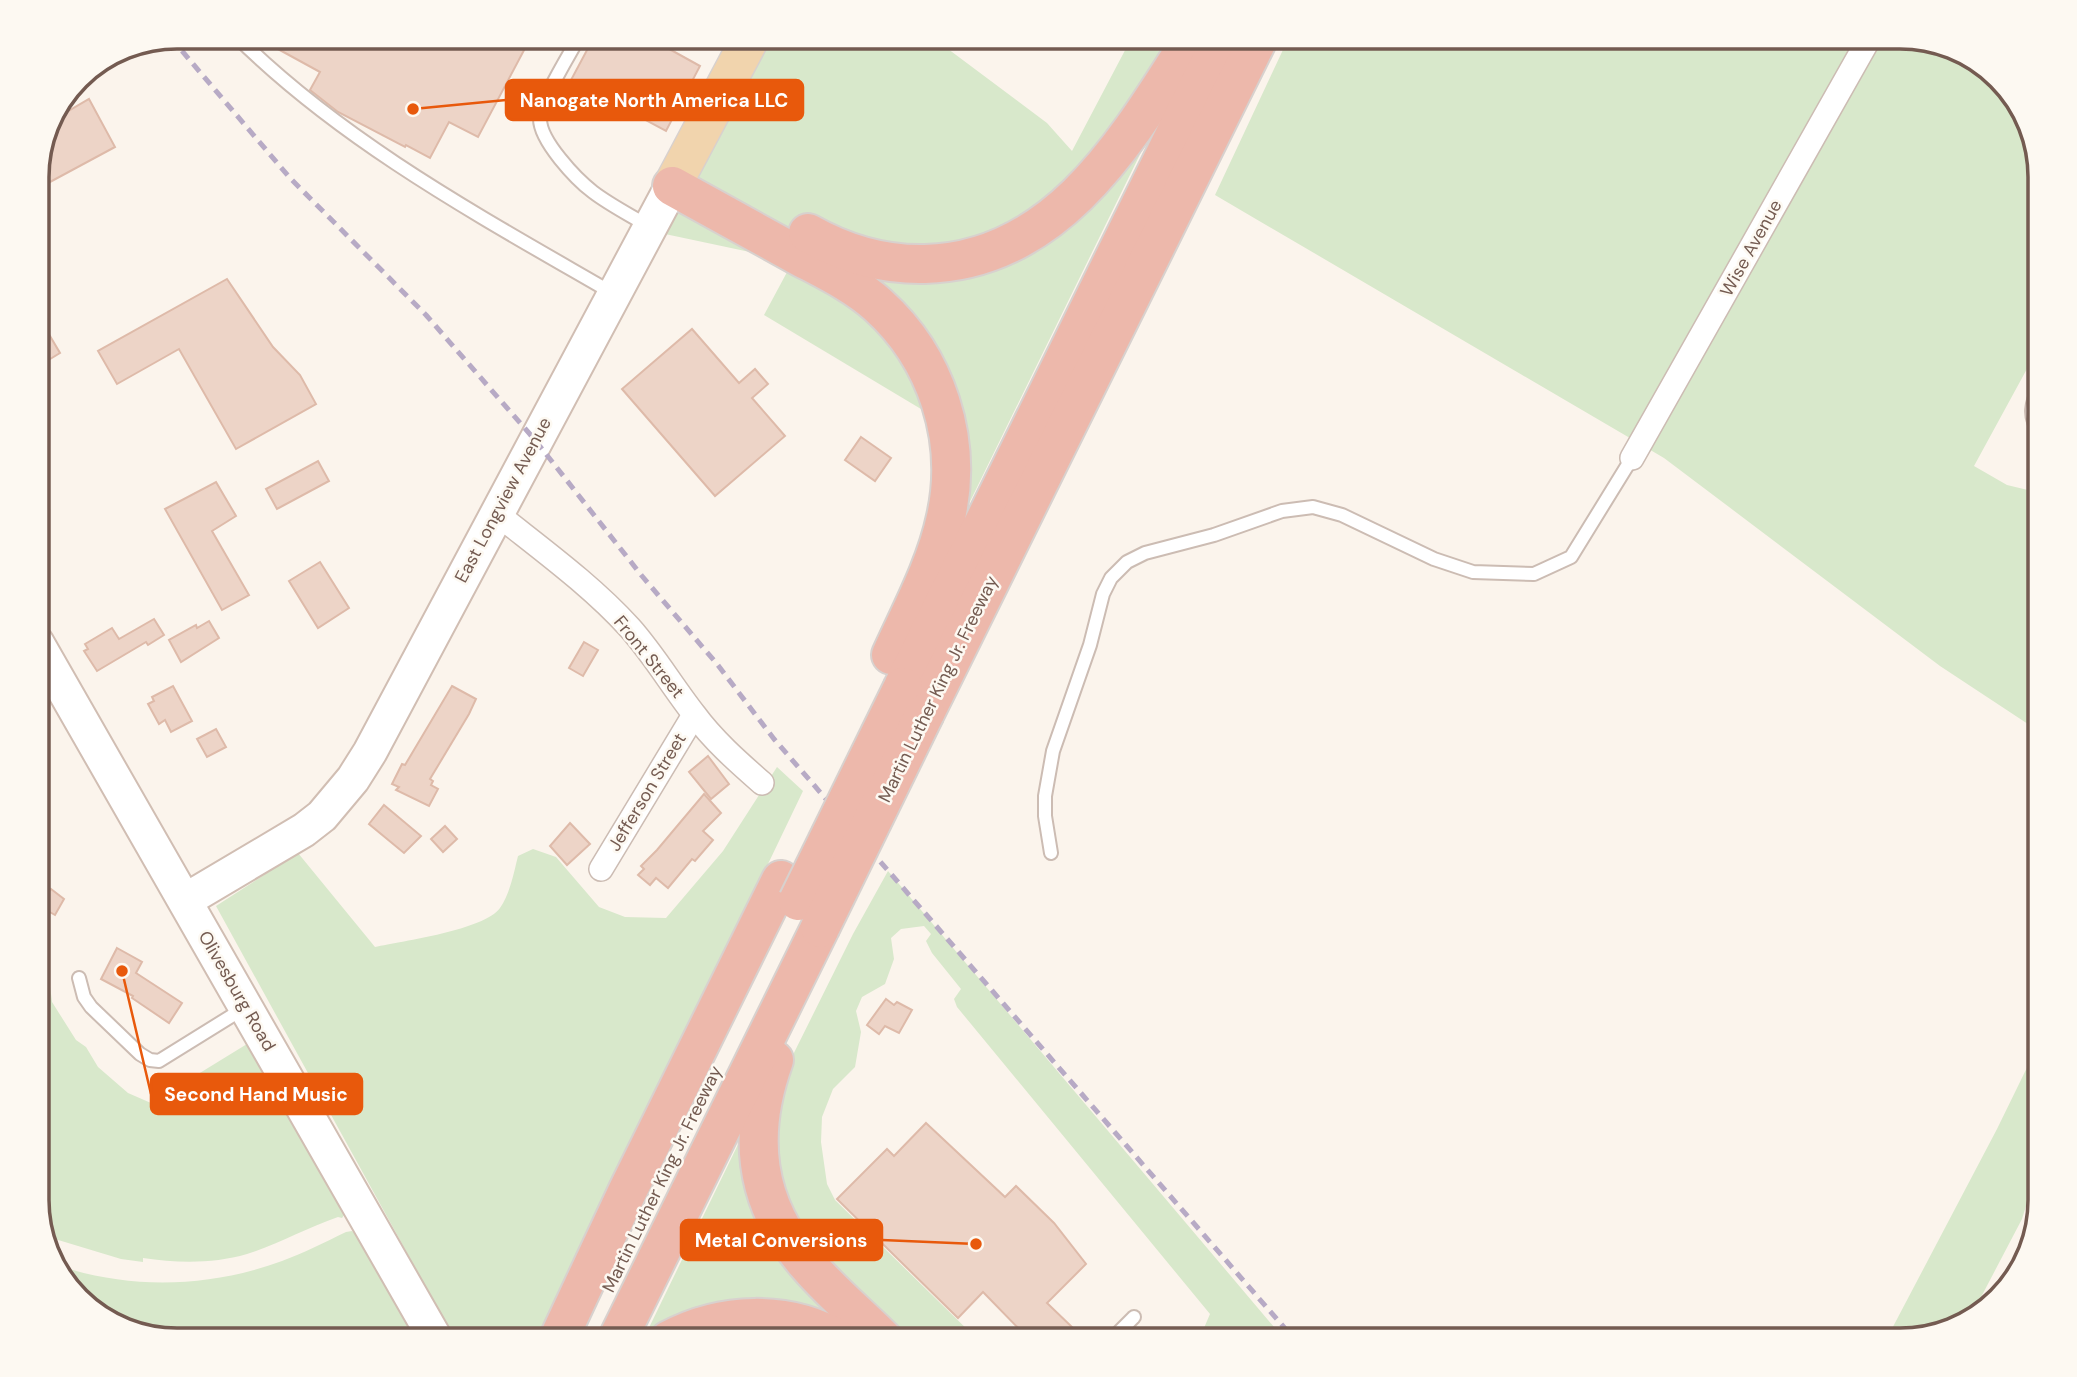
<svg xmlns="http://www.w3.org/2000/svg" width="2077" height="1377" font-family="'DM Sans',sans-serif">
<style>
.green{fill:#d8e8cb}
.building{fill:#edd4c7;stroke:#debaa9;stroke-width:2}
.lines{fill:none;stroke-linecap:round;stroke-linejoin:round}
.lane-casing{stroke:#ccbcb3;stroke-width:16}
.street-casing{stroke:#ccbcb3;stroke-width:26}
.secondary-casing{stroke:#d1beb3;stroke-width:37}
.primary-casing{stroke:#d8d1ce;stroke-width:40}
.highway-casing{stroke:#d8d1ce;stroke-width:42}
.lane{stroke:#fff;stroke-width:12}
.street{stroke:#fff;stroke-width:23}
.secondary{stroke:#fff;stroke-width:33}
.primary{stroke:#f1d4ad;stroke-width:37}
.highway{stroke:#edb8ab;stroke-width:38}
.rail{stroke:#b7aac5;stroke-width:5;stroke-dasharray:10 7;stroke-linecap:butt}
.highway-bridge-casing{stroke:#d8d1ce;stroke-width:42;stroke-linecap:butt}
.highway-bridge{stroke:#edb8ab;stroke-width:38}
.labels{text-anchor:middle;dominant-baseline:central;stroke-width:5;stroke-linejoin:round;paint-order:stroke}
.street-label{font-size:18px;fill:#745b51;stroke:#fdf9f2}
.rim{fill:none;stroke:#745b51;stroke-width:3.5}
.leader{fill:none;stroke:#e8590c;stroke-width:2.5}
.callout-dot{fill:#e8590c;stroke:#fdf9f2;stroke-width:2.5}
.callout{fill:#e8590c;stroke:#e8590c;stroke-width:2.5}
.callout-label{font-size:19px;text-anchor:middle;font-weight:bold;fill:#fff}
</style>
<rect width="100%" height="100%" fill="#fbf4ec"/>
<!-- green -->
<g class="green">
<polygon points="767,37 932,37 1047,123 1072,151 1132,37 1192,37 1174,85 960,522 936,488 926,412 764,315 793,261 665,234"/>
<polygon points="1289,37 1900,37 1978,61 2026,115 2040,176 2040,345 1974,466 2007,485 2040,493 2040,732 1940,666 1664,458 1215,195"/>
<path d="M 777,767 L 803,791 L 540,1340 L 455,1340 L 216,906 L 298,853 L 375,947 C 403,941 484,930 500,908 C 510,894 514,872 518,856 L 533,849 L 556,857 L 599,907 L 625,917 L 666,918 L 723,851 Z"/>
<polygon points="888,871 1285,1340 1207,1340 1201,1335 1210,1314 957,1007 954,999 961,989 932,953 926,941 931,934 924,926 901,929 891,938 894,959 885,984 862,997 856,1011 861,1032 855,1067 833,1089 822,1117 821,1142 827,1184 835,1200 978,1340 643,1340 746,1128 779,1083 853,934"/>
<path d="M 37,929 L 45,933 L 50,950 L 49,978 L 52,1002 L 76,1040 L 86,1047 L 98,1067 L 128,1093 L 151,1103 L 247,1044 L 250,1044 L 346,1212 L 342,1218 L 338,1217 C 307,1228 278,1244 247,1254 C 213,1264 177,1263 143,1258 L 143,1262 L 121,1259 L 45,1236 L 37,1209 Z"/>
<polygon points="2040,1041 2040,1160 2022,1219 1968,1322 1901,1340 1886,1340 1997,1129"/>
<path d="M 352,1231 L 363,1242 L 420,1340 L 177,1340 L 99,1316 L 55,1270 L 54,1264 C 127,1290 209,1288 282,1261 C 304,1253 325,1242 346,1232 Z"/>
</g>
<!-- building -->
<g class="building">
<polygon points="256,37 531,37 478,137 449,122 430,158 406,145 405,147 338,112 310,90 320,72"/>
<polygon points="594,37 666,37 662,45 700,66 666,131 571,80"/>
<polygon points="89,99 115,147 37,189 37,168 48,123"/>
<polygon points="227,279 273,347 300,375 316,404 236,449 179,349 117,384 98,351"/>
<polygon points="37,314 60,353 37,367"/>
<polygon points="692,329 739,383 755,369 768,384 752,398 785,436 715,496 622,389"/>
<polygon points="861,437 891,458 875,481 845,460"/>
<polygon points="318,461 329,481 277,509 266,489"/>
<polygon points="216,482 236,516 212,531 249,595 222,610 165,509"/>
<polygon points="320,562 349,608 318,628 289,581"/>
<polygon points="154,619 164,635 148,645 146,642 97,671 84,651 88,649 85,644 112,628 119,639"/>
<polygon points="209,621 219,638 181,662 169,640 196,625 197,628"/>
<polygon points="584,642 598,650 583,676 569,668"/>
<polygon points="173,686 192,721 171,732 165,720 159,724 148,704 154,701 152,697"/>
<polygon points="452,686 476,699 469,714 430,779 433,781 431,785 438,789 429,806 396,790 399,787 392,784 402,764 405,765"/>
<polygon points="216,729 226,747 207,757 197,739"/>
<polygon points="708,756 729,784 711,799 689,772"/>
<polygon points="704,794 721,813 703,831 713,840 695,861 692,859 668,888 656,878 650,885 638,875 644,869 641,866 657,850"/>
<polygon points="384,805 421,836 404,853 369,824"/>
<polygon points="570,823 590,844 567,865 550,846"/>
<polygon points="445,826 457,839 443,852 431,839"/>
<polygon points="51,889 64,899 55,915 39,906"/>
<polygon points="117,948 142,962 136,973 182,1003 169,1023 132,998 133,996 101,979"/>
<polygon points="886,999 894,1005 897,1002 912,1010 899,1033 885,1026 879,1034 867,1025"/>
<polygon points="926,1123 1005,1197 1016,1186 1054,1223 1086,1264 1047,1303 1074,1329 1062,1340 1036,1340 1029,1333 1026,1336 983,1292 958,1318 837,1199 887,1149 894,1156"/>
</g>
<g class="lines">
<!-- lane casing -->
<g class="lane-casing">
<g id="lane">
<path d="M 237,37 C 345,144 483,218 614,294"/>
<path d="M 579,37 C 570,54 540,101 540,119 C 540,141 576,179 593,192 C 610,205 630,215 648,226"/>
<path d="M 2040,387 C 2031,403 2028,417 2040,432"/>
<polyline points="1051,853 1045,816 1045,796 1053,751 1090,645 1103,594 1111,578 1127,562 1145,553 1214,535 1282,511 1313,507 1342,515 1434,559 1473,572 1534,574 1571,557 1632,458"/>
<polyline points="79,978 84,997 91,1007 140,1054 150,1060 159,1061 246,1007"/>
<polyline points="1111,1340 1134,1317"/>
</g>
</g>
<!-- street casing -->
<g class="street-casing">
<g id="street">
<polyline points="1632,458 1870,37"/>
<path d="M 496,513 C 541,549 591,585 630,628 C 654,655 672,686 694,714 C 713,740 738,762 762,783"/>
<polyline points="601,869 694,715"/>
</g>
</g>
<!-- secondary casing -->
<g class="secondary-casing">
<g id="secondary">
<polyline points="37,643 436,1340"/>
<polyline points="186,900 304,830 322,816 353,779 370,752 672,186"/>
</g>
</g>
<!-- primary casing -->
<g class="primary-casing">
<polyline id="primary" points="672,186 751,37"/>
</g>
<!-- highway casing -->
<g class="highway-casing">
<g id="highway">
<path d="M 672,186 C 714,209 755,232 797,255 C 825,270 855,284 878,305 C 937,358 963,440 946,517 C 936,565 911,611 891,655"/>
<path d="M 808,233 C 845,254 882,265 925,264 C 1059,261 1129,137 1193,37"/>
<polyline points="903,687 1223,37"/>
<polyline points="925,713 1259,37"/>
<path d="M 774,1060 C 747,1135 754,1204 808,1265 C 831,1292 859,1315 884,1340"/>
<polyline points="558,1340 628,1190 781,880"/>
<polyline points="617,1340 820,928"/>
<path d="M 669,1340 C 721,1312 788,1309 839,1340"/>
</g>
</g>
<!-- lane -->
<use href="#lane" class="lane"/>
<!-- street -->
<use href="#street" class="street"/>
<!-- secondary -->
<use href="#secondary" class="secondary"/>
<!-- primary -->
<use href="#primary" class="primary"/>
<!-- highway -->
<use href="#highway" class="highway"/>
<!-- rail -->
<polyline class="rail" points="171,38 290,178 426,315 535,440 642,576 717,664 774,739 1295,1340"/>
<!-- highway-bridge casing -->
<g class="highway-bridge-casing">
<g id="highway-bridge">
<polyline points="798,901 903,687"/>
<polyline points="820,928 925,713"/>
</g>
</g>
<!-- highway-bridge -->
<use href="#highway-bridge" class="highway-bridge"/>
</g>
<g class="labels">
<!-- street labels -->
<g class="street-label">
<text transform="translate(1751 248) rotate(-61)">Wise Avenue</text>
<text transform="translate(503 500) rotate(-62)">East Longview Avenue</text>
<text transform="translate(649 657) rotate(51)">Front Street</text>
<text transform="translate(938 689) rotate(-64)">Martin Luther King Jr. Freeway</text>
<text transform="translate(647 792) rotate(-59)">Jefferson Street</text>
<text transform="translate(237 991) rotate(60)">Olivesburg Road</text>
<text transform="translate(662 1179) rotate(-64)">Martin Luther King Jr. Freeway</text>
</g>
</g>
<!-- crop -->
<path d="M0 0H2077V1377H0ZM177 49H1900A128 128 0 0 1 2028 177V1200A128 128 0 0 1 1900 1328H177A128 128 0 0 1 49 1200V177A128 128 0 0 1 177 49Z" fill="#fdf9f2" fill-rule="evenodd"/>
<path class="rim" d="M177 49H1900A128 128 0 0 1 2028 177V1200A128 128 0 0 1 1900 1328H177A128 128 0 0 1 49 1200V177A128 128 0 0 1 177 49Z"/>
<!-- callouts -->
<path class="leader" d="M413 109L506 100M122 971L151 1094M976 1244L882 1240"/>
<g class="callout-dot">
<circle cx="413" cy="109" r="7"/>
<circle cx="122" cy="971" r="7"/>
<circle cx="976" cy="1244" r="7"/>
</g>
<g class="callout">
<rect x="506" y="80" width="297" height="40" rx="7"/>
<rect x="151" y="1074" width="211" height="40" rx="7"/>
<rect x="681" y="1220" width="201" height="40" rx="7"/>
</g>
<g class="callout-label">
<text x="654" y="107">Nanogate North America LLC</text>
<text x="256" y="1101">Second Hand Music</text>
<text x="781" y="1247">Metal Conversions</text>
</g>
</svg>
